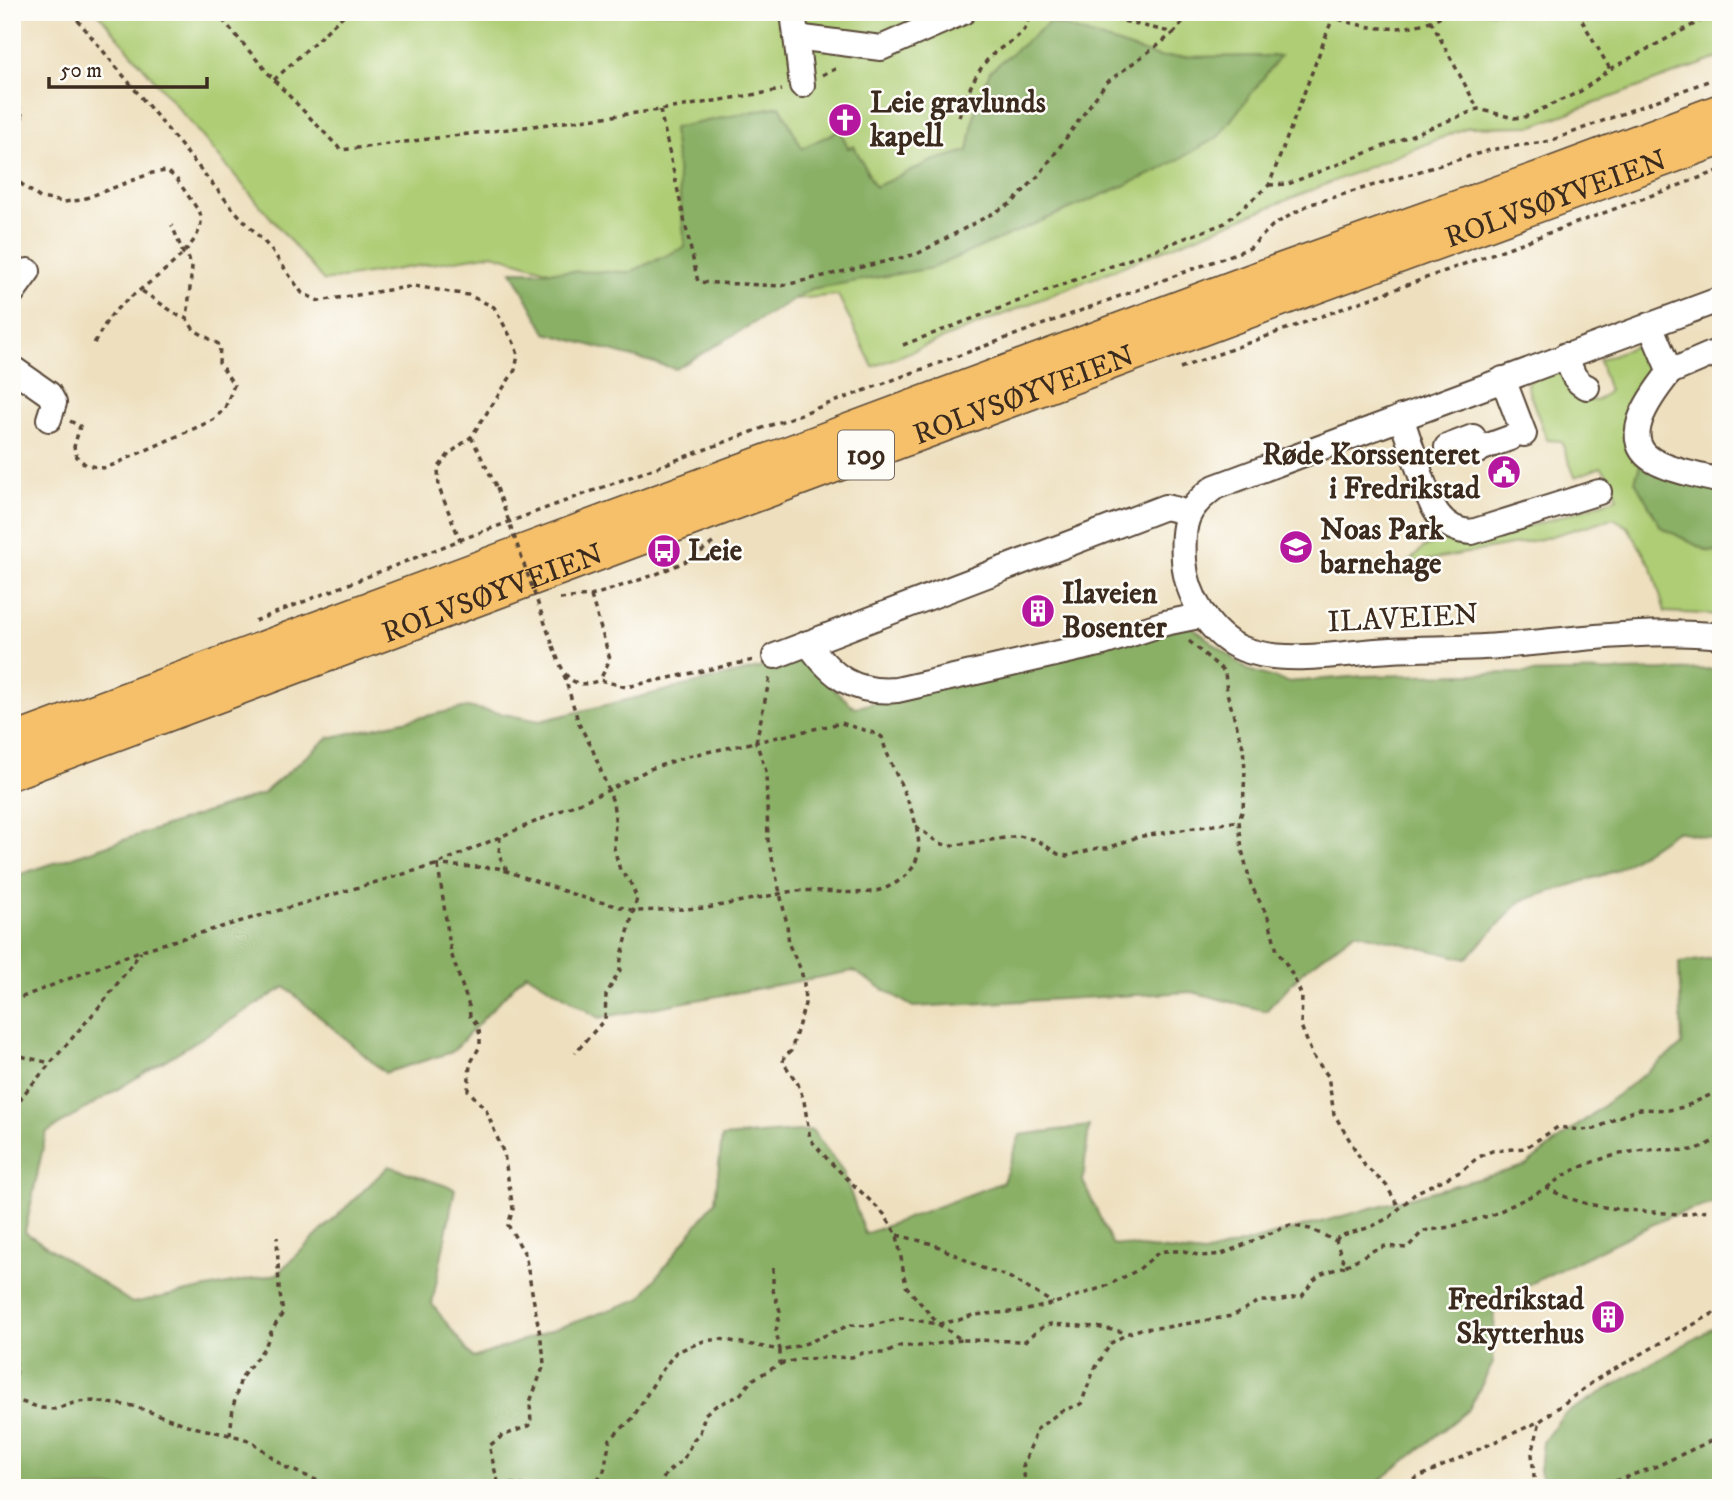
<svg xmlns="http://www.w3.org/2000/svg" width="1733" height="1500" font-family="'IM FELL DW Pica',serif">
<style>
.green{fill:#aecd75;stroke:#747c4a;stroke-width:2}
.forest{fill:#8ab066;stroke:#626d42;stroke-width:2}
.lines{fill:none;stroke-linecap:round;stroke-linejoin:round}
.minor-casing{stroke:#564536;stroke-width:28}
.major-casing{stroke:#564536;stroke-width:35}
.path{stroke:#564536;stroke-width:3.5;stroke-dasharray:5 5;stroke-linecap:butt}
.minor{stroke:#fff;stroke-width:24}
.major{stroke:#f6c06b;stroke-width:32}
.path-bridge{stroke:#564536;stroke-width:3.5;stroke-dasharray:5 5;stroke-linecap:butt}
.labels{text-anchor:middle;dominant-baseline:central;stroke-width:5;stroke-linejoin:round;paint-order:stroke}
.shield{fill:#fdfcf7;stroke:#75695f;stroke-width:2}
.shield-label{font-size:28px;font-weight:bold;fill:#3b2a1e}
.poi-label{font-size:30px;font-weight:bold;fill:#3b2a1e;stroke:#fdfcf7;text-anchor:start}
.street-label{font-size:30px;fill:#3b2a1e;stroke:#fdfcf7}
</style>
<rect width="100%" height="100%" fill="#fdfcf7"/>
<filter id="ink" filterUnits="userSpaceOnUse"><feTurbulence type="fractalNoise" baseFrequency=".0143" numOctaves="2"/><feDisplacementMap in="SourceGraphic" scale="14" xChannelSelector="R" yChannelSelector="G"/><feConvolveMatrix kernelMatrix="1 2 1 2 8 2 1 2 1" color-interpolation-filters="sRGB"/></filter>
<filter id="wash" filterUnits="userSpaceOnUse"><feTurbulence type="fractalNoise" baseFrequency=".00686" numOctaves="4" result="noise"/><feDisplacementMap in="SourceGraphic" scale="28" xChannelSelector="R" yChannelSelector="G"/><feGaussianBlur stdDeviation="1.57" result="paint"/><feColorMatrix in="noise" values="0 0 0 0 0 0 0 0 0 0 0 0 0 0 0 0 0 1.4 0 .05"/><feComposite in="paint" operator="in"/></filter>
<g filter="url(#wash)">
<rect width="100%" height="100%" fill="#eee0bf"/>
<!-- green -->
<g class="green">
<polygon points="97,12 1721,12 1721,57 1533,126 1468,127 873,367 838,295 680,310 493,254 324,281"/>
<path d="M 1643,343 C 1668,365 1645,395 1634,420 L 1707,551 L 1721,552 L 1721,615 L 1665,612 L 1652,568 L 1628,527 L 1613,518 L 1538,540 L 1407,564 L 1424,547 L 1445,539 L 1468,538 L 1541,523 L 1617,498 L 1612,481 L 1601,467 L 1575,477 L 1561,441 L 1547,440 L 1527,386 L 1528,381 L 1563,369 L 1564,380 L 1576,398 L 1597,401 L 1609,391 L 1599,360 Z"/>
</g>
<!-- forest -->
<g class="forest">
<polygon points="1050,22 1159,57 1280,56 1218,137 1158,171 932,268 811,289 676,369 546,333 512,271 630,272 685,247 673,128 780,106 802,148 840,130 848,148 854,146 875,187 932,161 968,151 975,112 990,71"/>
<polygon points="1642,458 1721,492 1721,552 1707,551 1661,527 1635,481"/>
<polygon points="1178,616 1248,670 1287,682 1363,676 1721,669 1721,840 1676,831 1615,871 1521,901 1466,959 1355,932 1302,972 1266,1011 1192,992 913,1007 853,971 599,1018 526,973 452,1052 385,1073 285,987 46,1133 25,1232 132,1303 277,1274 389,1166 455,1189 432,1304 473,1358 640,1299 715,1201 722,1137 812,1130 843,1171 865,1234 1003,1182 1020,1135 1089,1126 1083,1181 1112,1244 1204,1254 1525,1166 1682,1045 1679,963 1721,957 1721,1201 1668,1217 1495,1301 1493,1363 1469,1409 1371,1488 12,1488 12,877 262,794 328,738 467,707 540,721 800,658 855,708"/>
<polygon points="1720,1324 1721,1488 1544,1488 1540,1470 1543,1442 1563,1415"/>
</g>
</g>
<g filter="url(#ink)">
<g class="lines">
<!-- minor casing -->
<g class="minor-casing">
<g id="minor">
<polyline points="793,12 802,85"/>
<polyline points="796,37 881,48 963,12"/>
<polyline points="12,293 28,271"/>
<path d="M 1721,299 L 1215,487 C 1185,509 1182,523 1184,560 C 1186,595 1210,636 1243,649 C 1287,666 1346,652 1391,650 C 1427,648 1462,649 1498,646 C 1572,640 1646,628 1721,636"/>
<path d="M 1650,325 L 1670,372 C 1650,397 1615,443 1658,463 C 1676,472 1701,476 1721,481"/>
<path d="M 1566,355 C 1571,369 1573,382 1587,387"/>
<polyline points="12,368 49,394 54,403 49,419"/>
<polyline points="1670,372 1721,350"/>
<polyline points="1503,379 1524,434"/>
<path d="M 1401,417 C 1407,435 1413,453 1419,470 C 1429,499 1437,531 1472,532 L 1599,492"/>
<polyline points="1447,447 1473,437 1478,451"/>
<polyline points="1477,450 1510,438"/>
<path d="M 808,643 C 832,677 855,694 897,690 L 1103,643 L 1165,623 L 1204,615"/>
<polyline points="775,656 1165,507 1178,510 1187,516"/>
</g>
</g>
<!-- major casing -->
<g class="major-casing">
<g id="major">
<polyline points="12,741 1252,280 1544,176 1721,110"/>
<path id="s1" d="M 12,773 L 1264,306 L 1721,139"/>
</g>
</g>
<!-- path -->
<g class="path">
<polyline points="71,12 234,210 270,248 302,293 319,301 414,286 468,295 494,307 514,343 518,355 515,370 471,437 449,454 438,468 439,488 460,540"/>
<polyline points="216,12 274,80 341,150 660,110 782,90"/>
<polyline points="1085,12 1174,33 1183,22 1186,12"/>
<path d="M 1320,12 C 1364,31 1408,36 1449,12"/>
<polyline points="1426,12 1478,109"/>
<polyline points="1577,12 1610,69"/>
<polyline points="822,75 840,67"/>
<polyline points="274,80 347,12"/>
<path d="M 12,96 C 31,119 20,134 12,159"/>
<polyline points="660,110 698,282 781,286 917,254 1012,203 1040,174 1106,83 1174,33"/>
<path d="M 959,117 C 966,96 973,77 988,59 C 1000,44 1032,37 1028,12"/>
<path d="M 12,177 L 40,198 L 64,202 L 81,200 L 152,173 L 167,171 L 176,178 L 200,213 C 211,246 138,288 118,308 C 107,318 101,332 93,345"/>
<polyline points="1269,185 1288,184 1478,109 1514,118 1525,117 1581,91 1610,69 1717,12"/>
<polyline points="142,291 179,316 187,319"/>
<polyline points="903,345 1225,223 1269,185 1335,12"/>
<polyline points="1180,368 1721,170"/>
<polyline points="70,421 80,426 74,447 77,457 86,465 92,466 103,468 113,465 213,420 225,408 234,385 219,363 220,345 194,330 187,319 192,267 188,257 183,253 172,225"/>
<polyline points="471,437 497,488"/>
<polyline points="591,596 610,659 600,680 626,687 754,660"/>
<polyline points="560,599 591,596 654,575 691,559 717,540"/>
<polyline points="255,621 460,540 1250,248 1272,226 1308,205 1490,150 1550,141 1721,76"/>
<polyline points="1189,641 1225,672 1227,693 1243,747 1245,770 1243,809 1239,821 1242,850 1251,885 1268,917 1277,951 1289,968 1302,996 1301,1026 1313,1056 1328,1076 1334,1114 1365,1166 1386,1185 1400,1209"/>
<path d="M 553,646 C 562,670 568,693 600,680"/>
<polyline points="564,675 579,724 592,748 613,802 615,818 614,848 620,870 630,882 637,898 621,959 620,970 606,995 605,1019 575,1053"/>
<polyline points="916,826 937,842 948,846 1019,836 1037,840 1058,854 1067,856 1098,848 1108,848 1137,837 1239,821"/>
<polyline points="500,837 499,855 507,871"/>
<path d="M 435,865 L 498,868 L 581,897 L 636,911 L 707,908 L 779,894 C 807,886 841,895 870,892 C 884,890 894,885 904,877 C 944,845 890,775 882,737 L 877,734 L 841,723 L 756,742 L 766,771 L 768,840 L 787,924 L 789,945 L 801,970 L 804,984 L 805,1004 L 791,1051 L 784,1057 L 783,1062 L 798,1084 L 804,1101 L 810,1139 L 829,1161 L 884,1214 L 897,1235 L 906,1286 L 938,1324 L 962,1340 L 1025,1341 L 1041,1328 L 1050,1324 L 1096,1327 L 1129,1333 L 1141,1329 L 1167,1327 L 1232,1316 L 1259,1301 L 1277,1301 L 1302,1296 L 1314,1280 L 1322,1274 L 1345,1266"/>
<path d="M 438,866 L 451,953 L 469,1006 L 470,1016 L 478,1026 L 480,1036 L 480,1046 L 470,1064 L 468,1090 L 486,1110 L 504,1154 L 513,1209 L 508,1225 L 525,1254 L 543,1351 L 544,1365 L 530,1402 L 531,1425 L 502,1436 L 489,1446 C 493,1459 494,1471 499,1484"/>
<polyline points="12,1001 142,950 435,865 609,790 650,769 692,755 756,742 770,677"/>
<polyline points="12,1054 50,1063"/>
<polyline points="12,1119 14,1110 23,1095 105,1000 141,952"/>
<path d="M 1547,1188 C 1572,1166 1615,1152 1648,1150 C 1682,1147 1689,1159 1721,1136"/>
<polyline points="897,1235 933,1244 982,1268 1007,1276 1053,1303"/>
<polyline points="1336,1241 1339,1236 1371,1227 1390,1217 1417,1192 1462,1171 1477,1158 1492,1151 1525,1148 1558,1127 1580,1130 1595,1129 1627,1113 1640,1109 1669,1110 1684,1107 1721,1090"/>
<path d="M 12,1351 C 18,1366 17,1378 12,1393"/>
<polyline points="780,1364 800,1359 852,1357 863,1353 886,1353 900,1346 923,1346 962,1340"/>
<polyline points="12,1399 41,1408 55,1409 77,1402 92,1401 133,1406 193,1427 243,1438 254,1443 285,1467 328,1485 381,1485 388,1488"/>
<polyline points="230,1435 233,1407 241,1378 265,1347 272,1330 283,1313 279,1288 277,1237"/>
<polyline points="431,1488 443,1484 517,1484 532,1488"/>
<polyline points="591,1488 604,1471 610,1439 632,1419 660,1373 676,1352 704,1341 720,1339 780,1350 776,1331 780,1311 773,1290 773,1268"/>
<path d="M 659,1488 L 666,1473 L 683,1460 L 694,1439 L 700,1433 L 705,1414 L 717,1405 L 739,1396 L 752,1380 L 780,1364 L 780,1350 L 802,1345 L 850,1325 L 869,1326 L 902,1318 L 938,1324 L 959,1320 L 973,1315 L 1023,1311 L 1055,1303 L 1104,1287 L 1138,1270 L 1158,1253 L 1165,1251 L 1184,1251 L 1201,1256 L 1222,1254 L 1290,1225 L 1310,1229 L 1336,1241 L 1345,1266 L 1376,1249 L 1386,1246 L 1407,1248 L 1423,1231 L 1450,1227 L 1492,1215 L 1547,1188 C 1587,1211 1635,1210 1679,1214 C 1690,1215 1700,1209 1711,1211"/>
<path d="M 747,1488 C 775,1482 804,1483 832,1488"/>
<polyline points="1026,1488 1023,1467 1037,1429 1061,1411 1081,1404 1094,1370 1111,1343 1127,1334"/>
<polyline points="1395,1488 1540,1421 1597,1379 1721,1309"/>
<polyline points="1535,1488 1532,1454 1540,1421"/>
<polyline points="1596,1488 1657,1466 1721,1436"/>
</g>
<!-- minor -->
<use href="#minor" class="minor"/>
<!-- major -->
<use href="#major" class="major"/>
<!-- path-bridge -->
<polyline class="path-bridge" points="497,488 553,646"/>
</g>
</g>
<!-- icons -->
<defs>
<g id="church-disc" transform="scale(1.75)"><circle r="9.5" fill="#b5179e" stroke="#fdfcf7"/><path d="M-1.2-6h2.4v3.5h3.3v2.4h-3.3V6h-2.4V-.1h-3.3v-2.4h3.3Z" fill="#fff"/></g>
<g id="civic-disc" transform="scale(1.75)"><circle r="9.5" fill="#b5179e" stroke="#fdfcf7"/><path d="M-.6-6.5H3V-4.5H.6V-3L4-1V1h2V6H-6V1h2V-1L-.6-3ZM-1.2 2.5V6h2.4V2.5Z" fill="#fff"/></g>
<g id="school-disc" transform="scale(1.75)"><circle r="9.5" fill="#b5179e" stroke="#fdfcf7"/><path d="M0-5L7-2L0 1L-7-2ZM-4 1L0 2.5L4 1V4Q0 6-4 4Z" fill="#fff"/></g>
<g id="bus-disc" transform="scale(1.75)"><circle r="9.5" fill="#b5179e" stroke="#fdfcf7"/><path d="M-5-6H5V4H4V6H2V4H-2V6H-4V4H-5ZM-3.5-4V0h7V-4ZM-3.5 1.2v1.5H-2V1.2ZM2 1.2v1.5H3.5V1.2Z" fill="#fff"/></g>
<g id="building-disc" transform="scale(1.75)"><circle r="9.5" fill="#b5179e" stroke="#fdfcf7"/><path d="M-4-6H4V6H1V3H-1V6H-4ZM-2.5-4.3h1.7v1.8h-1.7ZM.8-4.3h1.7v1.8H.8ZM-2.5-1h1.7V.8h-1.7ZM.8-1h1.7V.8H.8Z" fill="#fff"/></g>
</defs>
<g fill-rule="evenodd">
<use href="#church-disc" x="845" y="120"/>
<use href="#civic-disc" x="1504" y="472"/>
<use href="#school-disc" x="1296" y="547"/>
<use href="#bus-disc" x="664" y="551"/>
<use href="#building-disc" x="1038" y="611"/>
<use href="#building-disc" x="1608" y="1317"/>
</g>
<g class="labels">
<!-- shield labels -->
<rect class="shield" x="838" y="430.5" width="56" height="49" rx="5"/>
<g class="shield-label">
<text x="866" y="455">109</text>
</g>
<!-- poi labels -->
<g class="poi-label">
<text x="870" y="103">Leie gravlunds<tspan x="870" dy="34">kapell</tspan></text>
<text x="1480" y="455" text-anchor="end">Røde Korssenteret<tspan x="1480" dy="34">i Fredrikstad</tspan></text>
<text x="1320" y="530">Noas Park<tspan x="1320" dy="34">barnehage</tspan></text>
<text x="688" y="551">Leie</text>
<text x="1062" y="594">Ilaveien<tspan x="1062" dy="34">Bosenter</tspan></text>
<text x="1584" y="1300" text-anchor="end">Fredrikstad<tspan x="1584" dy="34">Skytterhus</tspan></text>
</g>
<!-- street labels -->
<g class="street-label">
<text stroke="none"><textPath href="#s1" startOffset="1647">ROLVSØYVEIEN</textPath></text>
<text stroke="none"><textPath href="#s1" startOffset="1080">ROLVSØYVEIEN</textPath></text>
<text stroke="none"><textPath href="#s1" startOffset="513">ROLVSØYVEIEN</textPath></text>
<text transform="translate(1403 619) rotate(-3)">ILAVEIEN</text>
</g>
</g>
<!-- margin -->
<rect width="1733" height="1500" fill="none" stroke="#fdfcf7" stroke-width="42"/>
<!-- scale -->
<path d="M49 77v10h158v-10" fill="none" stroke="#3b2a1e" stroke-width="3.5"/>
<text x="60" y="77" font-size="21" fill="#3b2a1e" stroke="#fdfcf7" stroke-width="5" paint-order="stroke">50 m</text>
</svg>
